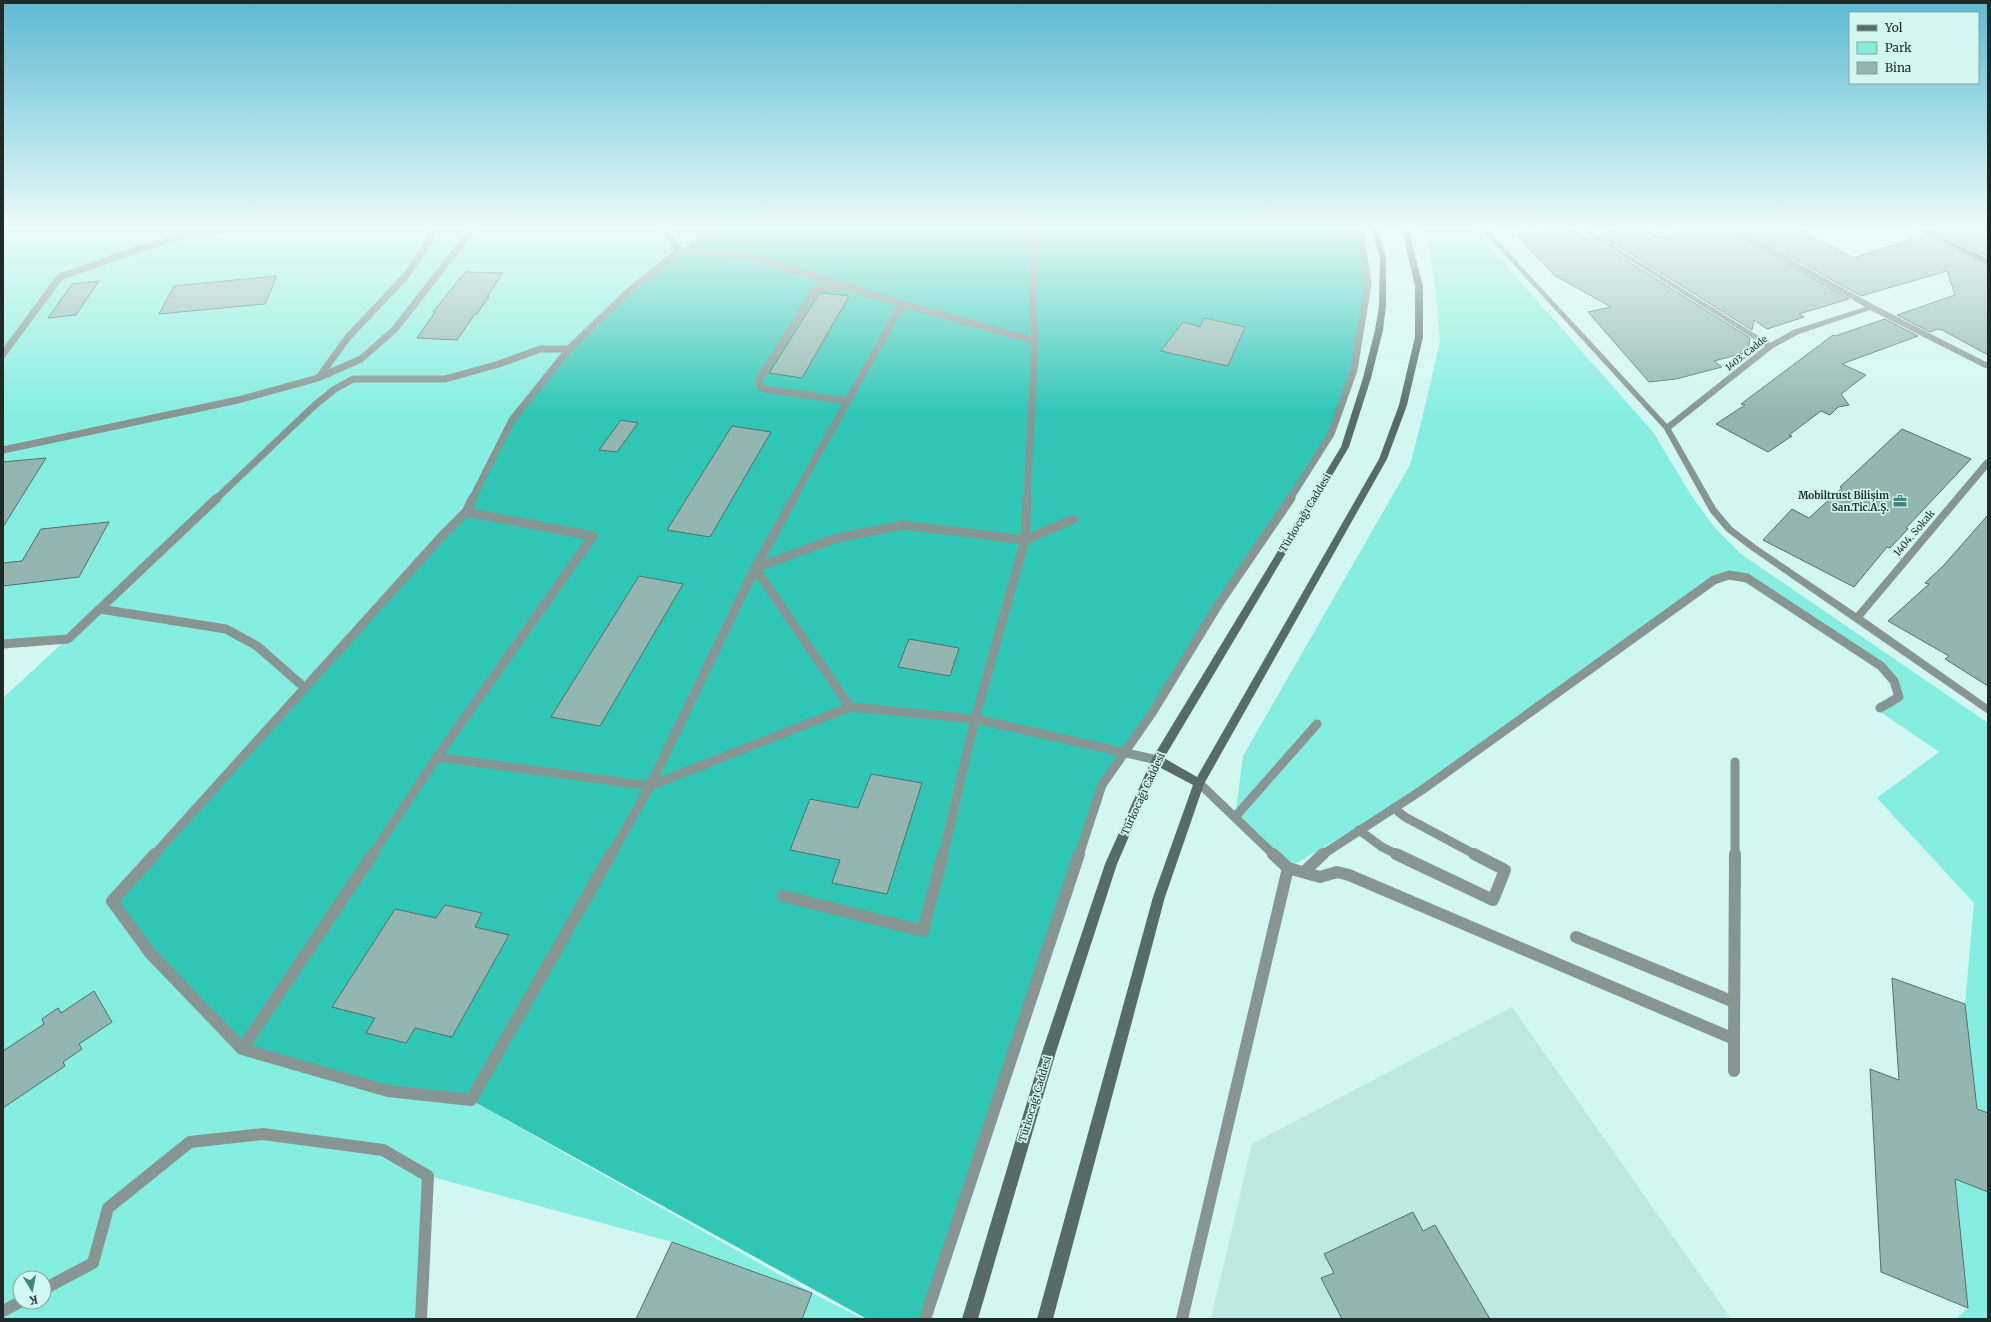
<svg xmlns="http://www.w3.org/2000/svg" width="1991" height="1322" font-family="Merriweather,serif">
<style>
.built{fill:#bde9e2}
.green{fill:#86eee0;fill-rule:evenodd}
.forest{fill:#2fc6b6}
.building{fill:#94b6b0;stroke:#51716c}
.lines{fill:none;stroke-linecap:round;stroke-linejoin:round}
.lane-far2{stroke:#879693;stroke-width:7}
.lane-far1{stroke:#879693;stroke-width:9}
.lane{stroke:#879693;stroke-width:12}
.street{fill:#879693;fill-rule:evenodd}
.secondary{fill:#576c69;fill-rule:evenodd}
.labels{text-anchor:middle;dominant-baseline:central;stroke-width:3.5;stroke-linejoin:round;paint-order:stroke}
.far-street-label{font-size:9px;fill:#1d2a28;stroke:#d2f6f0}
.poi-label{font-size:10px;font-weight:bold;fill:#1d2a28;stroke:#d2f6f0;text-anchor:end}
.street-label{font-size:10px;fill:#1d2a28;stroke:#d2f6f0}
</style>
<rect width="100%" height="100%" fill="#d2f6f0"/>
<!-- built -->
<polygon class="built" points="1512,1007 1731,1319 1211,1319 1252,1144"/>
<!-- green -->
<g class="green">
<path d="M 3,229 L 709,229 L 471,1100 L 812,1293 L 863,1319 L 802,1319 L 811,1293 L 672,1242 L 429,1176 L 421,1319 L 3,1319 L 3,698 L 67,639 L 3,644 ZM 20,1278 L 44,1278 L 44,1302 L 20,1302 Z"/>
<polygon points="1425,229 1474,229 1653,432 1691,495 1715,528 1741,554 1988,723 1988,1113 1977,1109 1965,1004 1974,903 1877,798 1939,752 1879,711 1899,697 1881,666 1747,578 1714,580 1422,790 1288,868 1235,817 1243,756 1410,465 1424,411 1440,341 1435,285"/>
<polygon points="1955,1179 1988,1192 1988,1319 1956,1319 1968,1308"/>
</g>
<!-- forest -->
<polygon class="forest" points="709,229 1360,229 1368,284 1354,370 1331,434 1102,785 925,1319 867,1319 471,1100 388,1091 242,1049 112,901 466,512 512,420 569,349 679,251 687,252"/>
<!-- building -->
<g class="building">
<polygon points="1539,229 1570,229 1586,239 1591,238 1750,338 1748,352 1714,361 1722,367 1676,379 1649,382 1588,312 1611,307 1554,275 1518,236 1547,234"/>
<polygon points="1624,229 1644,229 1659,238 1691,229 1729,229 1849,299 1799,314 1804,317 1767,329 1754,320 1752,330 1600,235"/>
<polygon points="1740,229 1799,229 1853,258 1925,235 1988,265 1988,355 1942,330 1937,329 1930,332 1897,315 1955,295 1947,271 1861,296"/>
<polygon points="1944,229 1988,229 1988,257 1934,232"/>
<polygon points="465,272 503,273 487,297 489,297 477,314 475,314 457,340 417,338 435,312 433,312"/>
<polygon points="277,276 265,304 159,314 174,286"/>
<polygon points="99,281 76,315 48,318 72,284"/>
<polygon points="823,293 849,296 802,378 769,373 819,294"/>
<polygon points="1204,318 1245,327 1228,366 1161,351 1183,322 1200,327"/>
<polygon points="1885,319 1918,336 1842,364 1866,375 1841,394 1849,405 1838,407 1830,415 1821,411 1789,435 1792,436 1768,452 1716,424 1745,405 1741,404 1833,335 1835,336"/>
<polygon points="621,420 638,423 617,452 599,450"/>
<polygon points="732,426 771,432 710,537 667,530"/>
<polygon points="1902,429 1971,459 1906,528 1908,529 1890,548 1887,547 1854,587 1763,540 1792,509 1809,518 1842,488 1840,487"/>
<polygon points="46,458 26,490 3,527 3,462"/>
<polygon points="1988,515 1988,686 1945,659 1949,656 1888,621 1929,584 1925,583 1944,565"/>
<polygon points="109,522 79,577 3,586 3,563 22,561 41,529"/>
<polygon points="639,576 683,584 600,726 551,717"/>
<polygon points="909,639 959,648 950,676 898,667"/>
<polygon points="871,774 922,783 887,894 832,883 840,860 790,850 810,799 858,808"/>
<polygon points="445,905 482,913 475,927 509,935 452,1037 415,1028 406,1043 366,1033 375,1018 332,1007 395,909 436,918"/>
<polygon points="1892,978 1965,1004 1977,1109 1988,1113 1988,1192 1955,1179 1968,1308 1881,1272 1870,1069 1899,1080"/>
<polygon points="94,991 112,1022 79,1044 82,1049 63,1062 65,1066 3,1108 3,1051 44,1024 42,1019 58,1008 61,1013"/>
<polygon points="1413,1212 1423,1231 1435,1225 1490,1319 1342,1319 1321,1278 1334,1273 1324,1254"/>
<polygon points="672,1242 812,1293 802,1319 636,1319"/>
</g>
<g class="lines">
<!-- lane-far2 -->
<g class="lane-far2">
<polyline points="663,229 679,251 749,256 902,304 1035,341"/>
<polyline points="1008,229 1027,234 1036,245 1032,289 1035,341 1027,499"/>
<polyline points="687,252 709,229"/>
<polyline points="840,288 835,286 816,289 759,380 760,387 769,390 848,401"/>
<polyline points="3,354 60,277 139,249 195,232 230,229"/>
<polyline points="319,377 349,336 406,276 431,238 430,229"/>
<polyline points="3,450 238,400 318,378 361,359 395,329 473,229"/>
<polyline points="216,499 315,405 335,389 353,379 445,379 499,364 540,349 569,349"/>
<polyline points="472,499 512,420 569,349 627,293 679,251"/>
<polyline points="793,499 902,304"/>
<polyline points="1290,499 1331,434 1354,370 1368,284 1360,229"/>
</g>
<!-- lane-far1 -->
<g class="lane-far1">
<polyline points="100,609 226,629 257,646 305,688"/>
<polyline points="3,644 68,639 217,498"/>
<polyline points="850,707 755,568 837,538 903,525 1025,540 1074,519"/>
<polyline points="437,757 650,786 850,707 975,719 1157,760"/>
<polyline points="1199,783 1274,855"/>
<polyline points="1394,808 1405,817 1476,855"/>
<polyline points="1235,817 1317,724"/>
<polyline points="1359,830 1382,847 1398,855"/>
<polyline points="154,855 441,537 466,512 473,498"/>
<polyline points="372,855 437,757 593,536 466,512"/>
<polyline points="611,855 650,786 755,568 794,498"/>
<polyline points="943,855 975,719 1025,540 1027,498"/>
<polyline points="1079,855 1102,785 1152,713 1220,602 1291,498"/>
<polyline points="1322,855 1422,790 1714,580 1729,575 1747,578 1881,666 1894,681 1899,697 1880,708"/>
<polyline points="1735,855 1735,762"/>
</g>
<!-- lane -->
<g class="lane">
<polyline points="155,854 112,901 150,953 242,1049 388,1091 471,1100 611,854"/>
<polyline points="1273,854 1288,868 1320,877 1337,872 1349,875 1734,1039 1734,1071"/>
<polyline points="1396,854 1493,900 1505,870 1474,854"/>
<polyline points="1304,872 1323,854"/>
<polyline points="783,896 923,931 943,854"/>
<polyline points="1576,937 1734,1002"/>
<polyline points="1734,1039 1735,854"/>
<polyline points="242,1049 373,854"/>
<polyline points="44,1289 93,1263 108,1208 190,1142 263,1134 383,1150 428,1176 421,1319"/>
<polyline points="3,1311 20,1302"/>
<polyline points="925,1319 1079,854"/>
<polyline points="1182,1319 1288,868"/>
</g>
<!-- street -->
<polygon class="street" points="1481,229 1487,229 1667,424 1765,346 1580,229 1587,229 1770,343 1793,330 1865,307 1730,229 1737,229 1874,305 1988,363 1988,368 1985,368 1870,310 1799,334 1773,348 1671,429 1716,508 1732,527 1757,546 1856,613 1985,460 1988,459 1988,468 1863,617 1988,705 1988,714 1751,550 1726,531 1710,512 1664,429"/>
<!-- secondary -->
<g class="secondary">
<polygon points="1372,229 1378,229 1386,258 1386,306 1383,330 1371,378 1349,447 1164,758 1197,777 1379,459 1399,405 1415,337 1415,286 1402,229 1408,229 1423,286 1423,337 1407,405 1387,459 1204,784 1165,897 1053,1319 1037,1319 1153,897 1193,785 1159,767 1117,864 1056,1052 978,1319 962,1319 1042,1052 1105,864 1153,757 1341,447 1363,378 1375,330 1379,306 1380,258"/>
<polygon points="1916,229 1924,229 1988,259 1988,264"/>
</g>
</g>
<!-- sky -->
<linearGradient id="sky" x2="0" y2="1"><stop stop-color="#5bbad3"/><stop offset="0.55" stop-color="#ebfbf8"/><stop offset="1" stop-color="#ebfbf8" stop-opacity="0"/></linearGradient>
<rect width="1991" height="414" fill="url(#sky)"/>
<!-- icons -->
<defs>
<g id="office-bare" transform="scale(1.08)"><path d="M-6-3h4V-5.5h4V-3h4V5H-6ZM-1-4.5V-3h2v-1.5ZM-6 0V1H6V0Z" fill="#40867d" stroke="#d2f6f0" stroke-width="2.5" paint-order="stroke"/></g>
</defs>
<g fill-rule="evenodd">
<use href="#office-bare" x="1900" y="501"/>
</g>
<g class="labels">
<!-- far-street labels -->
<g class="far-street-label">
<text transform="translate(1746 353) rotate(-38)">1403. Cadde</text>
</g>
<!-- poi labels -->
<g class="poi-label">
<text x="1889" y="495">Mobiltrust Bilişim<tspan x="1889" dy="12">San.Tic.A.Ş.</tspan></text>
</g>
<!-- street labels -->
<g class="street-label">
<text transform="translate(1305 513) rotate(-59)">Türkocağı Caddesi</text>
<text transform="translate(1914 533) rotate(-50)">1404. Sokak</text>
<text transform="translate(1143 794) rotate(-65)">Türkocağı Caddesi</text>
<text transform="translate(1035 1099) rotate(-73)">Türkocağı Caddesi</text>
</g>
</g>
<!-- border -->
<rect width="1991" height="1322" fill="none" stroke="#1d2a28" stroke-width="8"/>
<!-- legend -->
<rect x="1849" y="12" width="130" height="72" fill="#d2f6f0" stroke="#8aa4a0"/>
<rect x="1857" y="25" width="20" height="6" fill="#576c69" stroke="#8aa4a0"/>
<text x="1885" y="32" font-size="12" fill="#1d2a28">Yol</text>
<rect x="1857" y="42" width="20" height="12" fill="#86eee0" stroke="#8aa4a0"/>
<text x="1885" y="52" font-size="12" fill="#1d2a28">Park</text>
<rect x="1857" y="62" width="20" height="12" fill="#94b6b0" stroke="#8aa4a0"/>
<text x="1885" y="72" font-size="12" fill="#1d2a28">Bina</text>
<!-- north arrow -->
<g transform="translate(32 1290) rotate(170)"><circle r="19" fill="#d2f6f0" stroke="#8aa4a0"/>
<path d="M0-3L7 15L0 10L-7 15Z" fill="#40867d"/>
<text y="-6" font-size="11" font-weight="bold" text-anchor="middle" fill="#1d2a28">K</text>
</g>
</svg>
